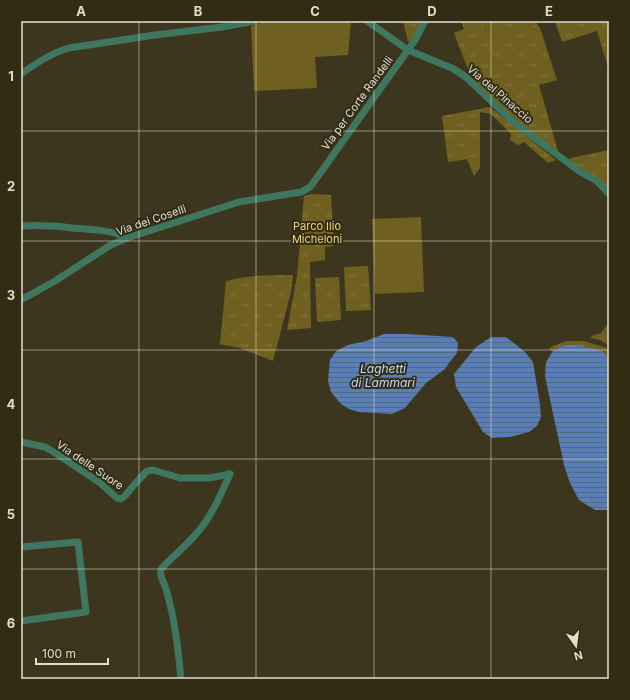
<svg xmlns="http://www.w3.org/2000/svg" width="630" height="700" font-family="Inter,sans-serif">
<style>
.grass{fill:url(#grass-tufts)}
.forest{fill:url(#forest-firs)}
.garden{fill:#6f601f}
.water{fill:url(#water-rules)}
.lines{fill:none;stroke-linecap:round;stroke-linejoin:round}
.minor{stroke:#3e7660;stroke-width:7}
.grid{fill:none;stroke:#e1ded0;stroke-width:1;stroke-opacity:0.55}
.labels{text-anchor:middle;dominant-baseline:central;stroke-width:4;stroke-linejoin:round;paint-order:stroke}
.street-label{font-size:11px;fill:#e1ded0;stroke:#322c15}
.park-label{font-size:11px;fill:#eed672;stroke:#322c15}
.water-label{font-size:12px;font-style:italic;fill:#c5dbfa;stroke:#322c15}
.neatline{fill:none;stroke:#e1ded0;stroke-width:1.5}
.grid-label{font-size:13px;text-anchor:middle;font-weight:bold;fill:#e1ded0}
</style>
<defs>
<pattern id="grass-tufts" width="24" height="20" patternUnits="userSpaceOnUse"><rect width="24" height="20" fill="#6f601f"/><path d="M3 7l-1-3M5 7V3M7 7l1-3M15 17l-1-3M17 17v-4M19 17l1-3" fill="none" stroke="#83763e"/></pattern>
<pattern id="forest-firs" width="22" height="20" patternUnits="userSpaceOnUse"><rect width="22" height="20" fill="#6f601f"/><path d="M5 1l3.5 6h-7zM16 11l3.5 6h-7z" fill="#83763e"/></pattern>
<pattern id="water-rules" width="6" height="5" patternUnits="userSpaceOnUse"><rect width="6" height="5" fill="#587eb4"/><path d="M0 2.5h6" fill="none" stroke="#51698b"/></pattern>
</defs>
<rect width="100%" height="100%" fill="#3c361f"/>
<!-- grass -->
<g class="grass">
<polygon points="403,21 423,21 413,39 408,42"/>
<polygon points="461,21 482,21 490,39 501,35 496,21 520,21 522,28 537,24 540,28 557,80 539,85 560,158 510,119 473,82 457,41 454,33 464,29"/>
<polygon points="555,21 609,21 609,70 597,31 562,42"/>
<polygon points="490,107 556,160 548,163 524,142 518,145 510,140 511,134 491,114 480,112 480,168 474,176 467,159 448,162 442,116"/>
<polygon points="609,150 609,192 583,172 569,159 571,158"/>
<polygon points="312,194 331,195 334,246 325,247 325,260 310,262 311,328 287,330 297,276 304,196"/>
<polygon points="368,266 371,310 346,311 344,267"/>
<path d="M 293,275 L 291,292 L 273,361 L 240,348 L 220,344 L 226,281 C 248,275 271,275 293,275 Z"/>
<polygon points="339,277 341,320 317,322 315,278"/>
<polygon points="566,341 584,341 607,348 609,350 609,358 602,351 565,345 552,352 549,348"/>
</g>
<!-- forest -->
<polygon class="forest" points="607,325 609,333 609,346 600,340 591,338 592,336 601,333"/>
<!-- garden -->
<g class="garden">
<polygon points="265,21 351,21 348,55 315,57 317,88 254,91 251,26"/>
<polygon points="482,21 496,21 501,35 490,40"/>
<polygon points="520,21 536,21 537,24 522,28"/>
<polygon points="421,217 424,292 375,294 372,219"/>
</g>
<!-- water -->
<g class="water">
<polygon points="384,334 407,334 453,337 458,343 457,353 449,363 445,369 426,383 405,408 392,414 359,412 349,409 341,404 331,392 328,381 329,369 330,360 336,351 348,345 366,341"/>
<polygon points="491,337 506,337 525,352 533,362 540,405 541,417 537,426 529,432 510,437 492,438 483,432 456,387 454,374 476,347"/>
<polygon points="565,345 577,345 602,351 609,358 609,510 595,510 579,500 570,483 564,465 545,376 546,362 553,351"/>
</g>
<g class="lines">
<!-- minor -->
<g class="minor">
<polyline points="367,21 408,50 454,69 467,78 512,121 579,171 597,181 609,194"/>
<path d="M 21,74 C 36,63 51,53 69,48 L 155,35 L 222,27 L 255,21"/>
<path d="M 21,226 C 38,225 55,226 72,228 C 88,229 113,230 127,238"/>
<polyline points="21,300 55,281 109,246 127,238 239,202 301,192 307,189 311,186 408,50 415,40 425,21"/>
<polyline points="21,442 45,447 57,454 99,482 117,498 121,499 125,496 134,485 147,471 153,470 180,478 209,478 230,474"/>
<polyline points="21,547 78,542 86,612 21,621"/>
<path d="M 181,679 C 178,649 175,619 166,589 C 164,582 159,576 161,569 C 173,556 186,546 197,533 C 212,516 221,494 230,474"/>
</g>
</g>
<!-- grid -->
<path class="grid" d="M 139,21 L 139,679M 256,21 L 256,679M 374,21 L 374,679M 491,21 L 491,679M 21,131 L 609,131M 21,241 L 609,241M 21,350 L 609,350M 21,459 L 609,459M 21,569 L 609,569"/>
<g class="labels">
<!-- street labels -->
<g class="street-label">
<text transform="translate(500 94) rotate(41)">Via del Pinaccio</text>
<text transform="translate(357 103) rotate(-54)">Via per Corte Randelli</text>
<text transform="translate(151 220) rotate(-19)">Via dei Coselli</text>
<text transform="translate(90 465) rotate(34)">Via delle Suore</text>
</g>
<!-- park labels -->
<g class="park-label">
<text x="317" y="226">Parco Ilio<tspan x="317" dy="13">Micheloni</tspan></text>
</g>
<!-- water labels -->
<g class="water-label">
<text x="383" y="368">Laghetti<tspan x="383" dy="14">di Lammari</tspan></text>
</g>
</g>
<!-- border -->
<rect width="630" height="700" fill="none" stroke="#322c15" stroke-width="44"/>
<!-- north arrow -->
<g transform="translate(576 646) rotate(166)" stroke="#322c15" stroke-width="3" paint-order="stroke">
<path d="M0-3L7 15L0 10L-7 15Z" fill="#e1ded0"/>
<text y="-6" font-size="11" font-weight="bold" text-anchor="middle" fill="#e1ded0">N</text>
</g>
<!-- scale -->
<path d="M36 658v6h72v-6" fill="none" stroke="#e1ded0" stroke-width="2"/>
<text x="42" y="658" font-size="12" fill="#e1ded0" stroke="#322c15" stroke-width="3" paint-order="stroke">100 m</text>
<rect x="22" y="22" width="586" height="656" class="neatline"/>
<g class="grid-label">
<text x="81" y="16">A</text>
<text x="198" y="16">B</text>
<text x="315" y="16">C</text>
<text x="432" y="16">D</text>
<text x="549" y="16">E</text>
<text x="11" y="81">1</text>
<text x="11" y="191">2</text>
<text x="11" y="300">3</text>
<text x="11" y="409">4</text>
<text x="11" y="519">5</text>
<text x="11" y="628">6</text>
</g>
</svg>
